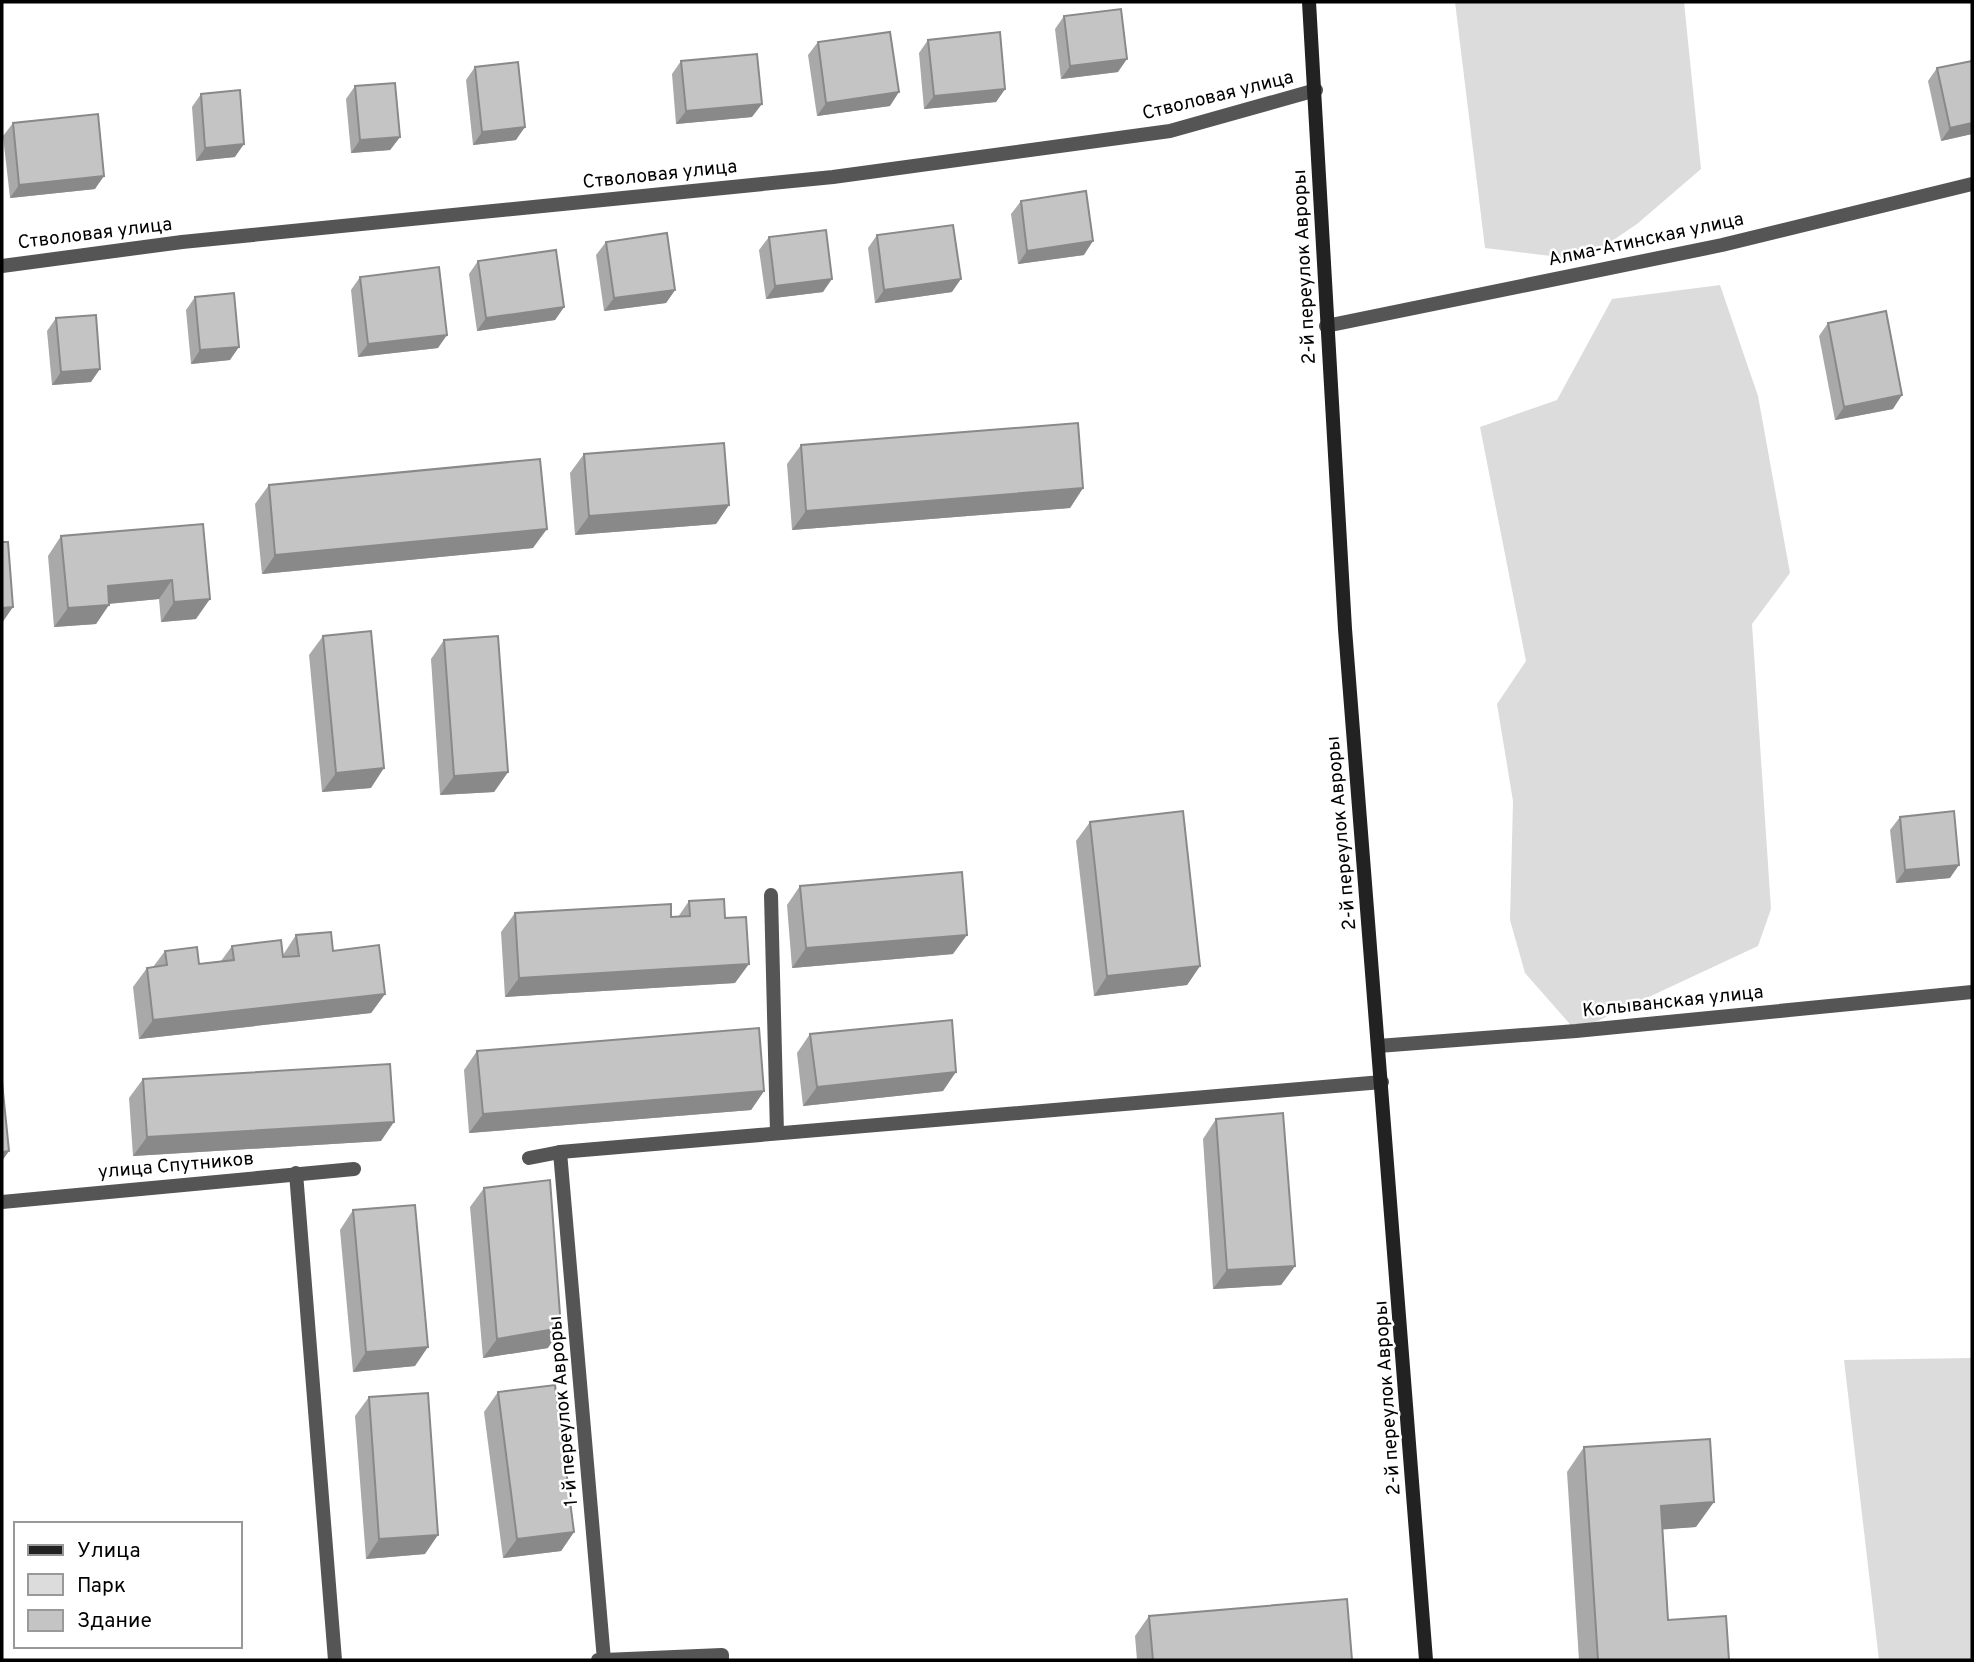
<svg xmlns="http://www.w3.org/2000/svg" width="1974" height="1662" font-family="Overpass,sans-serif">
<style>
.green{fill:#dcdcdc}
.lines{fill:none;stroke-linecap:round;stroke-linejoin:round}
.lane{stroke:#555;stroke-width:14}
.street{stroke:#555;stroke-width:14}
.secondary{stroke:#222;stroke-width:14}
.wall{fill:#a9a9a9}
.shaded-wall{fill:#898989}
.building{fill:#c4c4c4;stroke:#898989;stroke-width:2}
.labels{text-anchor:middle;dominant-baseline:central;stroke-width:5;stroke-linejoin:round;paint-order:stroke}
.street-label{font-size:19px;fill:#000;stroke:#fff}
</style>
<rect width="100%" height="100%" fill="#fff"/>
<!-- green -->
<g class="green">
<polygon points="1455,2 1684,2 1701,169 1637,224 1584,260 1485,248"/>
<polygon points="1720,285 1758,396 1790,573 1752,624 1771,909 1758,946 1576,1031 1525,973 1510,920 1513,801 1497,704 1526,661 1480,427 1557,400 1612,299"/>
<polygon points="1972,1358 1972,1660 1879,1660 1844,1360"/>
</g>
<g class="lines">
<!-- lane -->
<g class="lane">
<polyline points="1326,326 1722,245 1972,184"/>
<polyline points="771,895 777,1133"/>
<polyline points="1378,1046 1576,1031 1972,992"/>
<polyline points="560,1152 604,1660 598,1660"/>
<polyline points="529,1158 560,1152 1382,1082"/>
<polyline points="296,1173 335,1660"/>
<polyline points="2,1202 354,1169"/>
<polyline points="604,1660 722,1655 722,1660"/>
</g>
<!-- street -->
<polyline class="street" points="2,266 182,242 833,177 1170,131 1316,90"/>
<!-- secondary -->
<polyline class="secondary" points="1309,2 1345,629 1426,1660"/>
</g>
<!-- wall -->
<g class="wall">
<polygon points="1064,16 1118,72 1061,79 1055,29"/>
<polygon points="928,40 1005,89 996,102 924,109 919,53"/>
<polygon points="818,42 890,106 817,116 808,55"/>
<polygon points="681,61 752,117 676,124 672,74"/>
<polygon points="475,67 516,140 473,145 466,80"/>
<polygon points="1937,68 1972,134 1941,141 1928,81"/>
<polygon points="355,86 400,137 390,150 351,153 346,99"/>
<polygon points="201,94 235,157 196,161 192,107"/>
<polygon points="13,123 95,189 10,198 3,136"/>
<polygon points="1021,201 1084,255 1018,264 1011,214"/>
<polygon points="877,235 952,292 875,303 868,248"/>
<polygon points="769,237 823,292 766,299 759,250"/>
<polygon points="606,242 675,290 666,303 604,311 596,255"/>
<polygon points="478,261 564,307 555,320 477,331 469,274"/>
<polygon points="360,277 438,348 358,357 351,290"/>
<polygon points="195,297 230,360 191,364 186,310"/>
<polygon points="56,318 91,382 52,385 47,331"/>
<polygon points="1828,323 1893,409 1835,420 1819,336"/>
<polygon points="801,445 1083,488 1070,508 792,530 787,464"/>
<polygon points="584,454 729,505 716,524 575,535 570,473"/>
<polygon points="269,485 533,548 262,574 255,504"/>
<polygon points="203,524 196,619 161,622 159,599 109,604 96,624 54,627 48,556 61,536"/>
<polygon points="323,636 371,788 322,792 309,655"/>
<polygon points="444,640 508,772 494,792 440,795 431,659"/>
<polygon points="1900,817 1950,878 1896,883 1890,830"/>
<polygon points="1090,822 1200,966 1187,985 1094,996 1076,841"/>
<polygon points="800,886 953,954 792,968 787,905"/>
<polygon points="689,901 725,918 735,983 505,997 501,932 515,913 678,917"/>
<polygon points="296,935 333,951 385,994 371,1013 139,1039 133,987 147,968 153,967 165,951 199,964 221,961 232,946 283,955"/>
<polygon points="810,1034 943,1091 803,1106 797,1053"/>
<polygon points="477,1051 764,1091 751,1110 469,1133 464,1070"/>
<polygon points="143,1079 381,1141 133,1156 129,1098"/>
<polygon points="1216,1119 1295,1266 1281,1285 1213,1289 1203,1139"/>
<polygon points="484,1188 548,1348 483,1358 470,1207"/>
<polygon points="353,1210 415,1366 353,1372 340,1230"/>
<polygon points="498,1392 574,1532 561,1551 503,1558 484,1412"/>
<polygon points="369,1397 425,1554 366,1559 355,1416"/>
<polygon points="1584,1447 1696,1527 1662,1529 1668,1620 1729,1660 1579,1660 1567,1472"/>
<polygon points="1149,1616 1352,1660 1137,1660 1135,1636"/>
</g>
<!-- shaded-wall -->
<g class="shaded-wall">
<polygon points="1127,59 1118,72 1061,79 1070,66"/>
<polygon points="1005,89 996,102 924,109 934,96"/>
<polygon points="899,92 890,106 817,116 826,103"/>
<polygon points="762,104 752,117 676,124 686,111"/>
<polygon points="1972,123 1972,134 1941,141 1950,128"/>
<polygon points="525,127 516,140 473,145 482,132"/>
<polygon points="400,137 390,150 351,153 360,140"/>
<polygon points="244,144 235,157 196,161 205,148"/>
<polygon points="104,176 95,189 10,198 19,185"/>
<polygon points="1093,241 1084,255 1018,264 1027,251"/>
<polygon points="832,279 823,292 766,299 775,286"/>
<polygon points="961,279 952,292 875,303 884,290"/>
<polygon points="675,290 666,303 604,311 614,298"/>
<polygon points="564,307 555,320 477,331 486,318"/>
<polygon points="447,335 438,348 358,357 368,344"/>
<polygon points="239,347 230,360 191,364 200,350"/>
<polygon points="100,369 91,382 52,385 61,372"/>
<polygon points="1902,395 1893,409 1835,420 1844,407"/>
<polygon points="1083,488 1070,508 792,530 806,511"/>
<polygon points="729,505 716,524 575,535 589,516"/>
<polygon points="547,529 533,548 262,574 275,555"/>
<polygon points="172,580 159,599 94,605 108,586"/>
<polygon points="210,599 196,619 161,622 174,602"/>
<polygon points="109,605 96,624 54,627 68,608"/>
<polygon points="13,607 2,623 2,608"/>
<polygon points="384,768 371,788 322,792 336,773"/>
<polygon points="508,772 494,792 440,795 454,776"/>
<polygon points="1959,865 1950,878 1896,883 1905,870"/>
<polygon points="967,935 953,954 792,968 806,948"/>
<polygon points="749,964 735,983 505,997 519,978"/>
<polygon points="1200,966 1187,985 1094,996 1107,976"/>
<polygon points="385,994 371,1013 139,1039 153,1020"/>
<polygon points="956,1072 943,1091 803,1106 817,1087"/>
<polygon points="764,1091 751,1110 469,1133 483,1114"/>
<polygon points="394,1122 381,1141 133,1156 147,1137"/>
<polygon points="9,1151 2,1161 2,1152"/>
<polygon points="1295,1266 1281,1285 1213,1289 1227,1270"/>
<polygon points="561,1328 548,1348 483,1358 497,1339"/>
<polygon points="428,1347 415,1366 353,1372 366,1352"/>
<polygon points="1714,1502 1696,1527 1643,1531 1661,1506"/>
<polygon points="574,1532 561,1551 503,1558 517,1539"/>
<polygon points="438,1535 425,1554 366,1559 379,1539"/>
</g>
<!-- building -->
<g class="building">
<polygon points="1121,9 1127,59 1070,66 1064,16"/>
<polygon points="890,32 899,92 826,103 818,42"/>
<polygon points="1000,32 1005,89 934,96 928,40"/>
<polygon points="757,54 762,104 686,111 681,61"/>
<polygon points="1972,61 1972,123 1950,128 1937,68"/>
<polygon points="518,62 525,127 482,132 475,67"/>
<polygon points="395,83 400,137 360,140 355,86"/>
<polygon points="240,90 244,144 205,148 201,94"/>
<polygon points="98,114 104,176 19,185 13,123"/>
<polygon points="1086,191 1093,241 1027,251 1021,201"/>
<polygon points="953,225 961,279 884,290 877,235"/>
<polygon points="826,230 832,279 775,286 769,237"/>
<polygon points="667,233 675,290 614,298 606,242"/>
<polygon points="556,250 564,307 486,318 478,261"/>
<polygon points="439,267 447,335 368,344 360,277"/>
<polygon points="234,293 239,347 200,350 195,297"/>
<polygon points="1886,311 1902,395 1844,407 1828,323"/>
<polygon points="96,315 100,369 61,372 56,318"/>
<polygon points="1078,423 1083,488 806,511 801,445"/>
<polygon points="724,443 729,505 589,516 584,454"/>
<polygon points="540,459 547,529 275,555 269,485"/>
<polygon points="203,524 210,599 174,602 172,580 108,586 109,605 68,608 61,536"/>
<polygon points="2,542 8,542 13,607 2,608"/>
<polygon points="371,631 384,768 336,773 323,636"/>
<polygon points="498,636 508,772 454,776 444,640"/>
<polygon points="1183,811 1200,966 1107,976 1090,822"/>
<polygon points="1954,811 1959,865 1905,870 1900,817"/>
<polygon points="962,872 967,935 806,948 800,886"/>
<polygon points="724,899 725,918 746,917 749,964 519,978 515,913 671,904 671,917 690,916 689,901"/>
<polygon points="331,932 333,951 379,945 385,994 153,1020 147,968 167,965 165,951 197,947 199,964 234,960 232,946 281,940 283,957 299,956 296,935"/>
<polygon points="952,1020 956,1072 817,1087 810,1034"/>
<polygon points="759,1028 764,1091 483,1114 477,1051"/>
<polygon points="390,1064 394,1122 147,1137 143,1079"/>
<polygon points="2,1082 9,1151 2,1152"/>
<polygon points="1283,1113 1295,1266 1227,1270 1216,1119"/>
<polygon points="550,1180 561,1328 497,1339 484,1188"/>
<polygon points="415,1205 428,1347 366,1352 353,1210"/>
<polygon points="555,1385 574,1532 517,1539 498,1392"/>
<polygon points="428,1393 438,1535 379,1539 369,1397"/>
<polygon points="1710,1439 1714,1502 1661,1506 1668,1620 1726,1616 1729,1660 1598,1660 1584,1447"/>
<polygon points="1347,1599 1352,1660 1153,1660 1149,1616"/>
</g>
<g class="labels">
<!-- street labels -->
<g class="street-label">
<text transform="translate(1218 96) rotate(-14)">Стволовая улица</text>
<text transform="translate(660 175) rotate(-6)">Стволовая улица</text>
<text transform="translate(95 234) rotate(-7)">Стволовая улица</text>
<text transform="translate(1646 240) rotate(-12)">Алма-Атинская улица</text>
<text transform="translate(1305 267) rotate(-93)">2-й переулок Авроры</text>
<text transform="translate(1342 833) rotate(-95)">2-й переулок Авроры</text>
<text transform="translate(1673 1002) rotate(-6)">Колыванская улица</text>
<text transform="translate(176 1166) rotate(-5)">улица Спутников</text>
<text transform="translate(1388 1398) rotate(-94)">2-й переулок Авроры</text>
<text transform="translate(564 1411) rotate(-95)">1-й переулок Авроры</text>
</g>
</g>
<!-- border -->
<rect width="1974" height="1662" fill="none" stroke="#000000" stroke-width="7"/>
<!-- legend -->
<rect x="14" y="1522" width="228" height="126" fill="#ffffff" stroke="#999999" stroke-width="2"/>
<rect x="28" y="1545" width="35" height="10" fill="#222222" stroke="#999999" stroke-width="2"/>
<text x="77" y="1557" font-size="21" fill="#000000">Улица</text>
<rect x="28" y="1574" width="35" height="21" fill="#dcdcdc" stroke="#999999" stroke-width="2"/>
<text x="77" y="1592" font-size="21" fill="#000000">Парк</text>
<rect x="28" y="1610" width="35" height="21" fill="#c4c4c4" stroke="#999999" stroke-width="2"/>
<text x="77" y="1627" font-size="21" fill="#000000">Здание</text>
</svg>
